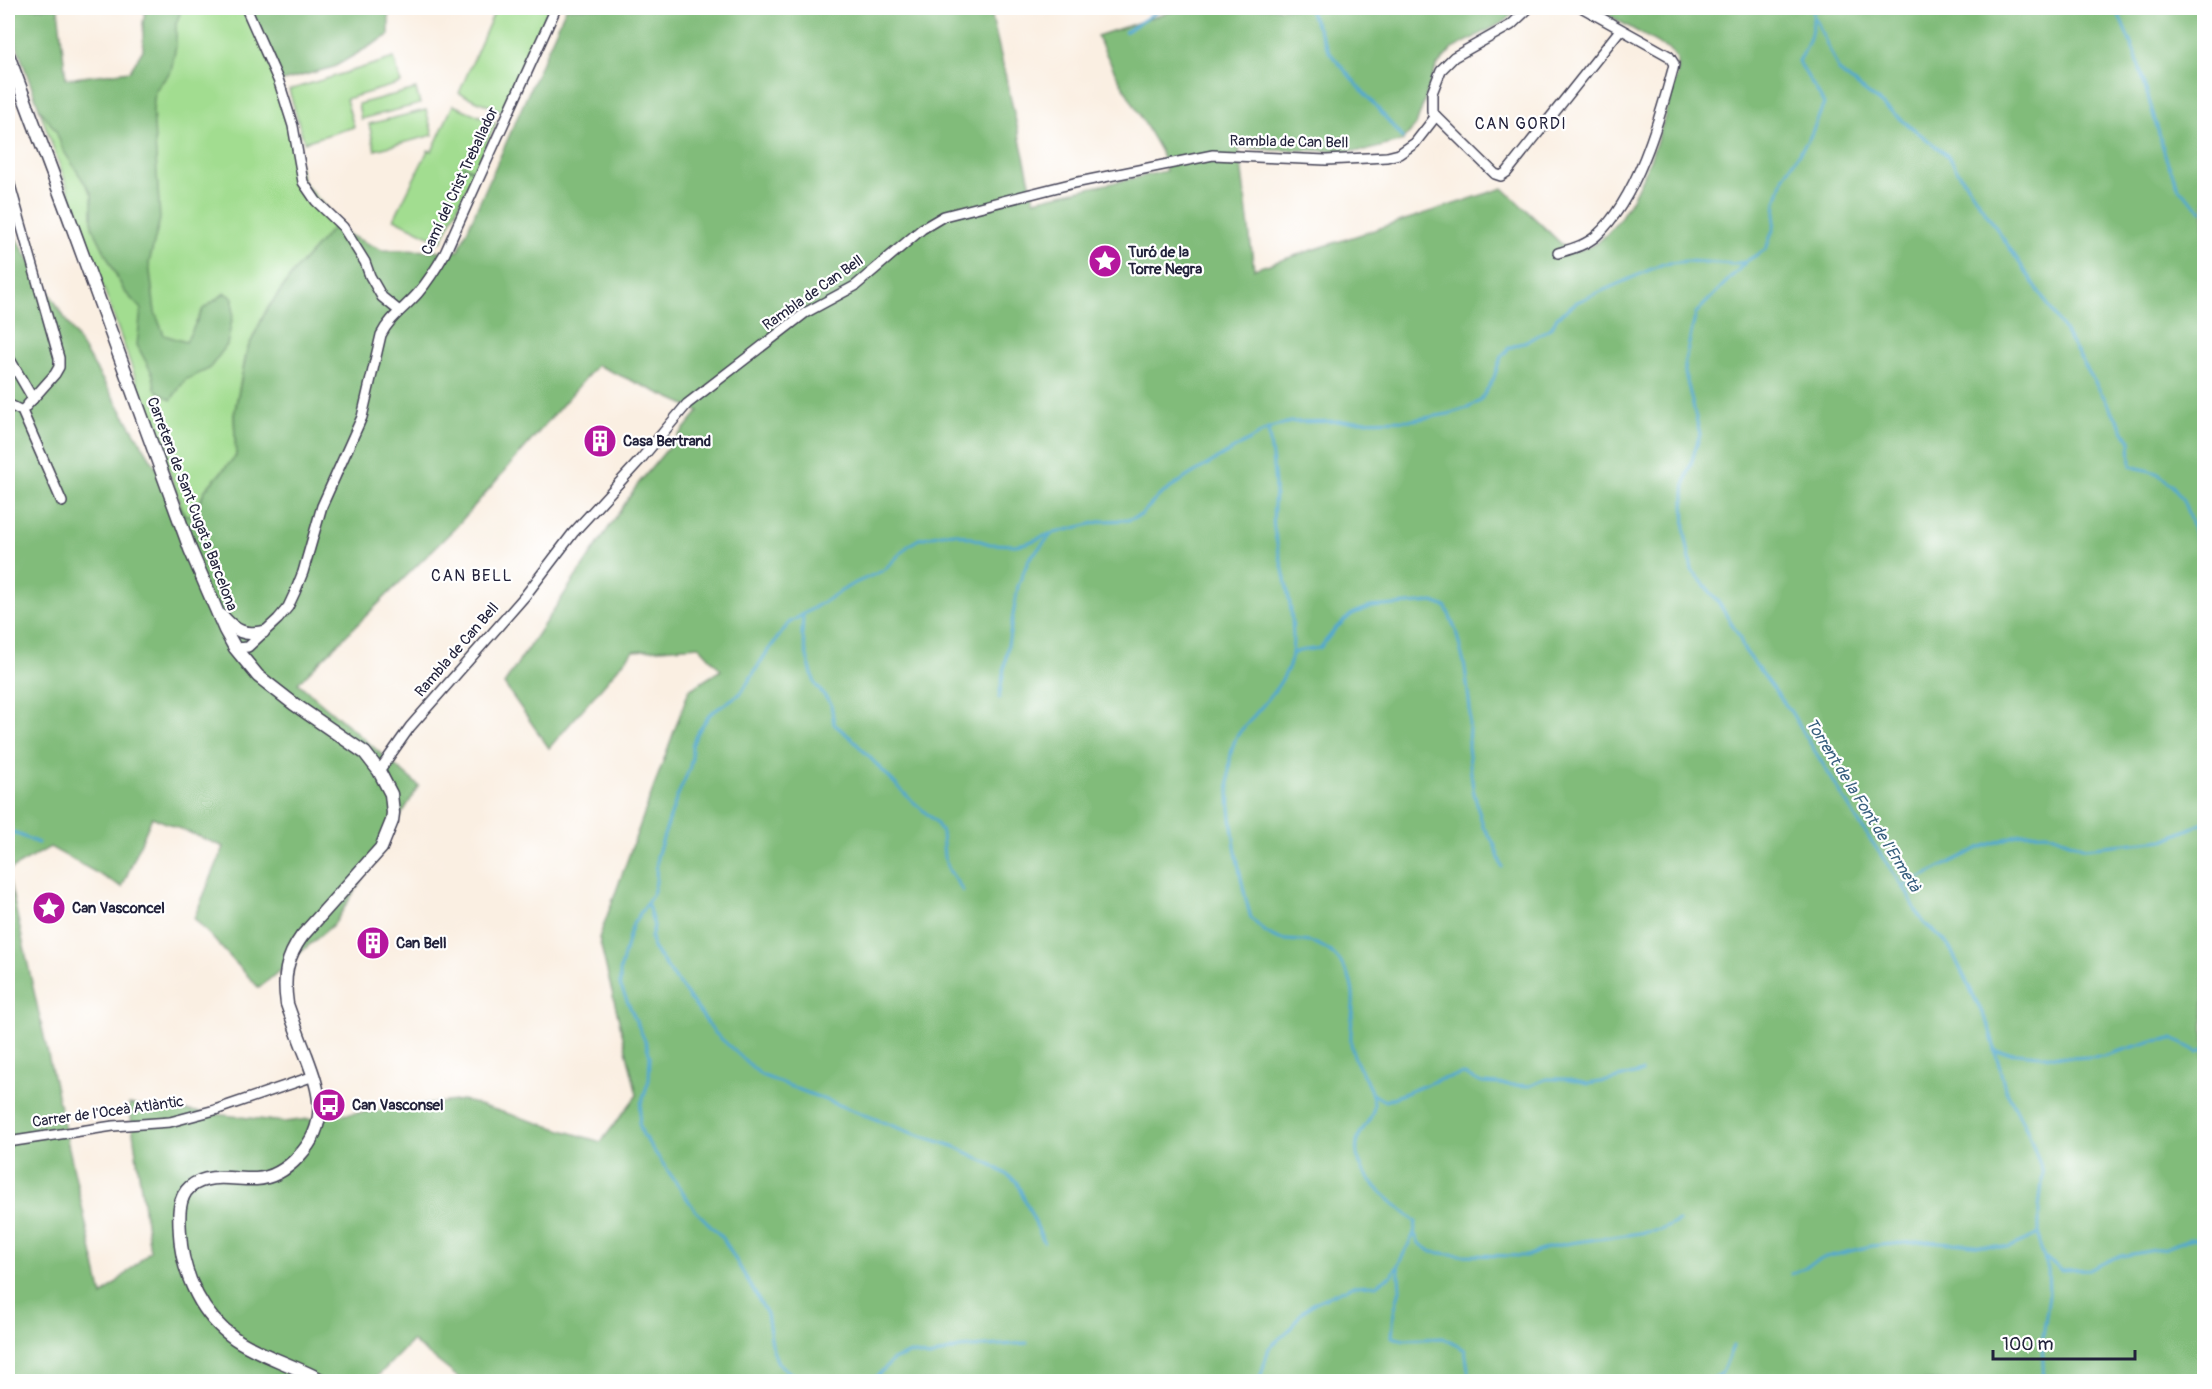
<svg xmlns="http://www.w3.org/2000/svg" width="2212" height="1389" font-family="Pangolin,sans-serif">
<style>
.green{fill:#a2dd90;stroke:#628066;stroke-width:1.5}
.forest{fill:#81bc7a;stroke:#526f5a;stroke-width:1.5}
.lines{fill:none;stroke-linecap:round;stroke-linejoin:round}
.stream{stroke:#53a9cf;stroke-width:3}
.minor-casing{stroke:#424154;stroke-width:12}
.major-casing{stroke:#424154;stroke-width:15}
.minor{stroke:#fff;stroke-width:9}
.major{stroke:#fff;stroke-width:12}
.labels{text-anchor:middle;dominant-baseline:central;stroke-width:4.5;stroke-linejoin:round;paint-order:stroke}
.street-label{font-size:15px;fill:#22223b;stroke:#fff}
.poi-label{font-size:15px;font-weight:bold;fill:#22223b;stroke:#fff;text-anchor:start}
.neighbourhood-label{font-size:16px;letter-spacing:1.5px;fill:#22223b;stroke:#fff}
.water-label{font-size:16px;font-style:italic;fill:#385f7e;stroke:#fff}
</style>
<rect width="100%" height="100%" fill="#fff"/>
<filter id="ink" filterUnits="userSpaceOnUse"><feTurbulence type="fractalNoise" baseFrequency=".0167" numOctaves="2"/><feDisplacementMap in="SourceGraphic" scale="12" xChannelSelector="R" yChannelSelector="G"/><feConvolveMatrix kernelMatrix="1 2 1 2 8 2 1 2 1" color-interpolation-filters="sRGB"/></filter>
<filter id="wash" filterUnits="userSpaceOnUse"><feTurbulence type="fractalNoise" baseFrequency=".008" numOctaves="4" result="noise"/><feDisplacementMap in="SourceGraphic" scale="24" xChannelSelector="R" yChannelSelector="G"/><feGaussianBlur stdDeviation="1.35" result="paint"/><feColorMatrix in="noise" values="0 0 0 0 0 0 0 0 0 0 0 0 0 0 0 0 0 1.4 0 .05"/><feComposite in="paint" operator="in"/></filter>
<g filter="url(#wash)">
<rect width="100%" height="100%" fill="#faefe2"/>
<!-- green -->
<g class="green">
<polygon points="175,8 246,8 278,79 303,182 343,227 333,229 296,269 266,311 247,350 234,415 236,456 205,490 194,515 185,516 39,108 71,121 129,111"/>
<polygon points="496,8 549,8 545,21 503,112 459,93"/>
<polygon points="394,58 401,83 346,99 354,127 304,142 289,90"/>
<polygon points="416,89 420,104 361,119 358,104"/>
<polygon points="453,105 496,123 475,170 461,165 474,172 441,242 394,219 428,150 432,151"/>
<polygon points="426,110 433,135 375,150 369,124"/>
</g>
<!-- forest -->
<g class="forest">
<polygon points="8,8 58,8 66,79 130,71 143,50 143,22 146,8 182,8 176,24 176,46 171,71 155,91 153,110 160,219 149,263 155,312 164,335 186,342 203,309 225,293 233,298 233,315 227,345 209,369 185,380 171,400 155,389 153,375 137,345 141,309 124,291 92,226 92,194 63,150 56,131 39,108 8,21"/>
<polygon points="246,8 386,8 389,18 389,35 334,67 279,82"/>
<path d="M 566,8 L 950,8 L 950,10 L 990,8 L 1034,200 L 1166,171 L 1161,152 L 1116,74 L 1097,36 L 1176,10 L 1176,8 L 1518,8 L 1504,22 L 1452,49 L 1436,67 L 1416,125 L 1402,141 L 1365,151 L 1273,150 L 1239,147 L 1254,269 L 1503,188 L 1571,253 C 1578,250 1590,248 1597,243 C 1635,214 1660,137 1672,91 C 1674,83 1679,72 1678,64 C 1677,57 1673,53 1668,49 L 1596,8 L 2204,8 L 2204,1381 L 464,1382 L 412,1341 L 373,1381 L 8,1381 L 8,875 L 102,1296 L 150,1251 L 129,1104 L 284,1122 L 463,1100 L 601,1142 L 637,1095 L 599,938 L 689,690 L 721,670 L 699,646 L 633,651 L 549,748 L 504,684 L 638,484 L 699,411 L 597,365 L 456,527 L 298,683 L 419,786 L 335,923 L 259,988 L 194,918 L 224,847 L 152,817 L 122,887 L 50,847 L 8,871 L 8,225 L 185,515 L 194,515 L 205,490 L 236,456 L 234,415 L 247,350 L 266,311 L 296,269 L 333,228 L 382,250 L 458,251 Z"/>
</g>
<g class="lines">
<!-- stream -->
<g class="stream">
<polyline points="1308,8 1330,53 1403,138"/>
<polyline points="2116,8 2136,56 2167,161 2180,190 2202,211"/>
<path d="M 1815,18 L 1839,71 L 1947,155 L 2054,314 L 2099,389 L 2130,441 L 2131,466 C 2139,469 2151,470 2158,474 C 2193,496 2188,528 2204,560"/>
<polyline points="1125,32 1163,8"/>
<polyline points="1744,264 1696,313 1685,360 1685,373 1700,434 1685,483 1684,495 1685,533 1692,570 1717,600 1739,636 1743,648 1791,712 1857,820 1906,891 1918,914 1925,924 1944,940 1951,950 1989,1027 2005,1088 2028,1132 2043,1173 2039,1208 2039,1233 2040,1246 2048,1269 2049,1295 2042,1343 2044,1382"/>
<path d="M 1268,429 C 1271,448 1274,468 1275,488 C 1275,501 1272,515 1274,528 C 1281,569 1297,612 1292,654 C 1289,681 1256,712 1240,732 C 1214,763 1240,881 1251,918 C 1259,927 1268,936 1280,939 C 1288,941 1296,940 1303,941 C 1323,943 1337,954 1346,971 C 1360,996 1349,1018 1351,1043 C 1353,1065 1371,1081 1374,1103 C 1375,1116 1364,1125 1359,1136 C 1345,1171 1394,1203 1416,1222 L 1414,1234 L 1398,1265 L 1400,1289 L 1394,1312 L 1392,1337 L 1404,1340 L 1443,1338 L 1465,1350 L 1470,1382"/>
<polyline points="803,615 802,634 808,660 815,684 831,704 834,724 851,738 908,797 936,822 942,833 944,857 949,870 963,891"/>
<polyline points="1292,654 1299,651 1320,648 1336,628 1352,614 1370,607 1433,602 1446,607 1456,631 1465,668 1470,708 1468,747 1473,789 1483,827 1494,843 1502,867"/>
<polyline points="999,698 1018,586 1029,559 1051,535"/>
<polyline points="8,830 38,843"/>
<polyline points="1904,886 1979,848 2020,834 2046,833 2085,848 2164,840 2204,823"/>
<polyline points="648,905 654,926 651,937 653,948 715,1033 761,1075 909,1132 956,1147 992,1165 1016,1181 1044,1242"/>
<polyline points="1994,1051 2073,1058 2103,1056 2153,1041 2173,1039 2198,1052 2204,1049"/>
<polyline points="1372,1094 1385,1101 1438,1080 1463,1074 1482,1083 1530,1086 1546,1079 1565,1079 1588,1084 1607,1081 1642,1072"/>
<polyline points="1415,1235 1419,1243 1432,1252 1460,1255 1527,1256 1547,1248 1570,1243 1661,1230 1679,1221"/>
<polyline points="2045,1258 2062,1270 2091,1269 2116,1257 2166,1248 2189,1239 2204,1238"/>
<polyline points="1791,1274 1826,1257 1871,1246 1928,1241 2008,1248 2039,1234"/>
<path d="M 801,1382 L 778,1363 L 773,1351 L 767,1314 L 723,1238 L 695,1210 L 643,1135 L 639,1123 L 641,1104 L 649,1080 L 650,1056 L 646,1043 L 620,985 L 620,971 L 629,936 L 633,924 L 653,894 L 656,882 L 657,856 L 677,797 L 689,770 L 692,758 L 692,746 L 696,735 L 710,714 L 741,693 L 767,652 L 789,623 L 851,585 L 884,570 L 909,545 L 919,539 L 942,534 L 955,533 L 990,544 L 1015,545 L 1027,543 L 1050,534 L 1103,521 L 1128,520 L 1141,515 L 1159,496 L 1188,476 L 1268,429 L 1290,422 L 1413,420 L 1448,414 L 1470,407 L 1480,401 L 1493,380 L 1501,357 L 1509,348 L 1531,339 L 1552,327 L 1557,317 L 1577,302 L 1663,264 L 1687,261 L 1733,264 L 1745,262 L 1766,249 L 1774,227 L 1776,202 L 1784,176 L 1810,137 L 1824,104 C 1817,89 1806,77 1799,61 C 1809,44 1815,28 1813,8"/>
<polyline points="871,1382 893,1360 911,1353 929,1357 959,1348 1027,1343"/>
<polyline points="1259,1382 1269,1348 1290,1329 1302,1312 1314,1303 1352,1286 1376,1285 1392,1275 1398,1265"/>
<polyline points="1709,1382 1722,1373 1733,1346"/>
</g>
</g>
</g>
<g filter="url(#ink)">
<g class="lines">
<!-- minor casing -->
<g class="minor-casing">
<g id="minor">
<polyline points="246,8 279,82 293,126 303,182 316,201 343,227 365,262 370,276 382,297 398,310"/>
<polyline points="1529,8 1511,25 1454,57 1441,70 1432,93 1432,112 1495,174 1501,176 1507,172 1620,30"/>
<polyline points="8,178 59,358 59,367 55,374 22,411"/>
<path d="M 1558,253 C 1571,249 1586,245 1596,236 C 1637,199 1659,121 1673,69 L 1674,64 L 1669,56 L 1583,8"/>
<polyline points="8,356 33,399"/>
<polyline points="8,404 22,411 62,502"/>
<path d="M 235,648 L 248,647 L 278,619 L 288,607 L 295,592 L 303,572 L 322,506 L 362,417 L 381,335 C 390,317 405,308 418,293 C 429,280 437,267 445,253 L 556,8"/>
<polyline points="379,771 410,727 525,596 573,533 641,459 687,404 805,313 855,286 922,229 944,216 1074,183 1213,155 1326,160 1387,157 1399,154 1415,143 1436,116"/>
<polyline points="8,1142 113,1126 170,1122 215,1110 314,1076"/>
</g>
</g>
<!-- major casing -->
<g class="major-casing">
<g id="major">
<path d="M 8,55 L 67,212 L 190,549 L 225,630 L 235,648 L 258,676 L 294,704 L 365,753 L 379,771 L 391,794 L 393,813 L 392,821 L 381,848 L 302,936 C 286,958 283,977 287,1004 C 293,1021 299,1038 306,1055 C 320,1092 330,1123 299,1156 C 287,1169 274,1178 256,1179 C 235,1180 208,1172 190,1187 C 177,1198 179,1219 180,1234 C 181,1256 187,1276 197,1295 C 226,1351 274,1354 325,1382"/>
<path d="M 223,617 C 236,631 244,636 263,632"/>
</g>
</g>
<!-- minor -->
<use href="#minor" class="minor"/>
<!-- major -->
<use href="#major" class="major"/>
</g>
</g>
<!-- icons -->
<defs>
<g id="sight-disc" transform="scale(1.725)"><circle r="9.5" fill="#b5179e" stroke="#fff"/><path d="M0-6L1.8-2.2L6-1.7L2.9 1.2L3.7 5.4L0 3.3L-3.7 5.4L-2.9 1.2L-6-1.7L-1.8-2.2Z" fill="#fff"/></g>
<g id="building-disc" transform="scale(1.725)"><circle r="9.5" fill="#b5179e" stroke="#fff"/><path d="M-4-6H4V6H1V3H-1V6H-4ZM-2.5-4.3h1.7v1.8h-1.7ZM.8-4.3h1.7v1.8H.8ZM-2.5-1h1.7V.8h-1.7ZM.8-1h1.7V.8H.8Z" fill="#fff"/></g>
<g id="bus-disc" transform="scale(1.725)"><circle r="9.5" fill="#b5179e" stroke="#fff"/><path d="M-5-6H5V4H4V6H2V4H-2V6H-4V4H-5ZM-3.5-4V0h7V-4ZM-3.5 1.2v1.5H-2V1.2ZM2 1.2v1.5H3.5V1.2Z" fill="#fff"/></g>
</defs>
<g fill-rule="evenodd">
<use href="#sight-disc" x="1105" y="261"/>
<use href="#building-disc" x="600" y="441"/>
<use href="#sight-disc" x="49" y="908"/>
<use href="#building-disc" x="373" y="943"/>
<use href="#bus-disc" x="329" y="1105"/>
</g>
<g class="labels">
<!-- street labels -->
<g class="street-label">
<text transform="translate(1289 142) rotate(1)">Rambla de Can Bell</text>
<text transform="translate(460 181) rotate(-65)">Camí del Crist Treballador</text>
<text transform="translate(813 293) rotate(-35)">Rambla de Can Bell</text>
<text transform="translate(192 504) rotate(69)">Carretera de Sant Cugat a Barcelona</text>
<text transform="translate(457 650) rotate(-49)">Rambla de Can Bell</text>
<text transform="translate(108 1112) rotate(-8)">Carrer de l'Oceà Atlàntic</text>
</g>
<!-- poi labels -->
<g class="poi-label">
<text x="1128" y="252">Turó de la<tspan x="1128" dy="17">Torre Negra</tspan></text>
<text x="623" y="441">Casa Bertrand</text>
<text x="72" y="908">Can Vasconcel</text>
<text x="396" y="943">Can Bell</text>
<text x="352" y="1105">Can Vasconsel</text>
</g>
<!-- neighbourhood labels -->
<g class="neighbourhood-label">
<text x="1521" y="124">CAN GORDI</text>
<text x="472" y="576">CAN BELL</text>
</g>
<!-- water labels -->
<g class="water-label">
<text transform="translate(1863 805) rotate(58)">Torrent de la Font de l'Ermetà</text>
</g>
</g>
<!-- margin -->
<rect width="2212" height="1389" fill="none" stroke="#fff" stroke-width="30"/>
<!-- scale -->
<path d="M1993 1350v9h142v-9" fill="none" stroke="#22223b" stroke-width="3"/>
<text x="2002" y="1350" font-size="18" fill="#22223b" stroke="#ffffff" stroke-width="4.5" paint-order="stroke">100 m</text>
</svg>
